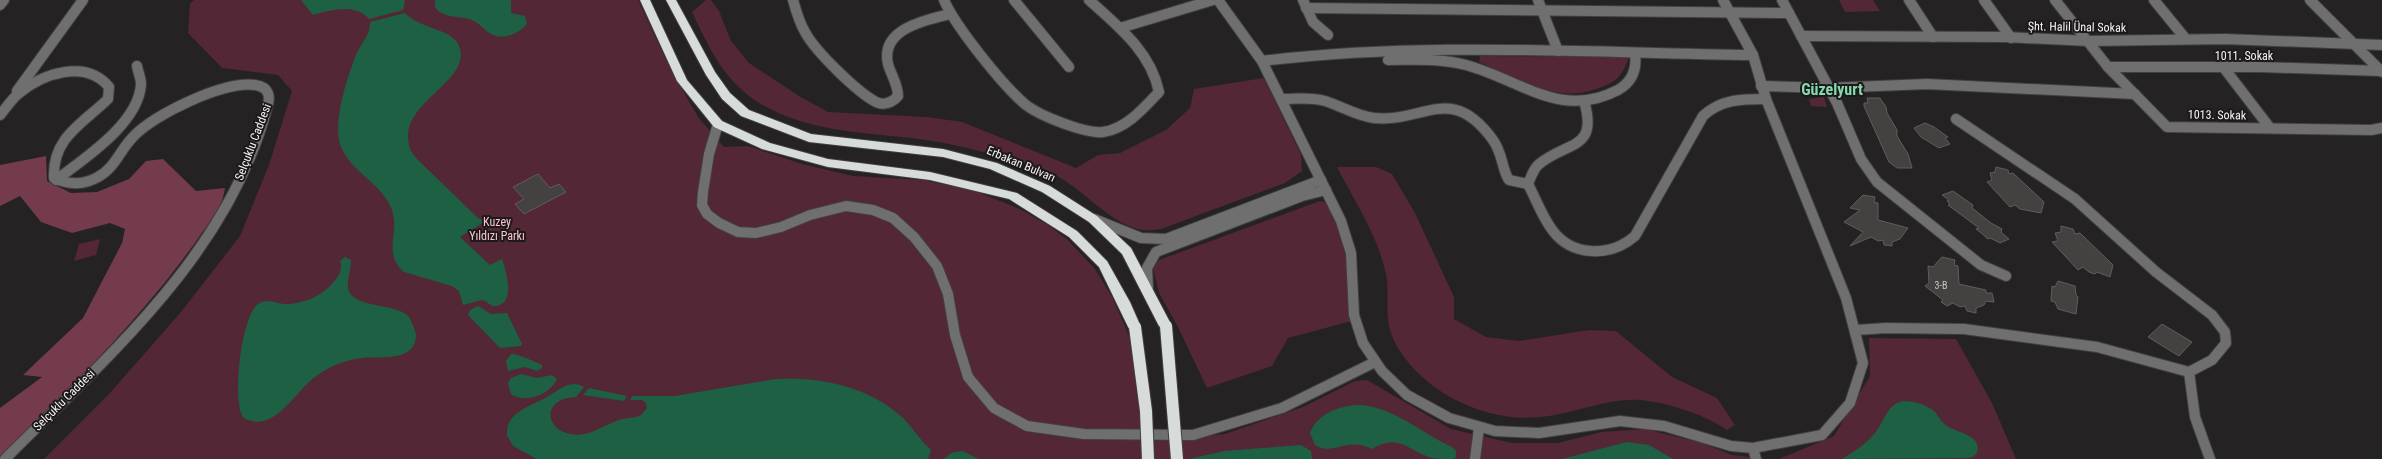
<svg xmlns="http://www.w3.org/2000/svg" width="2382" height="459" font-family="'Roboto Condensed',sans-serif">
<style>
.green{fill:#532735}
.forest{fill:#733b4c}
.water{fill:#1e6044}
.building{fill:#444141;stroke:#605d5d}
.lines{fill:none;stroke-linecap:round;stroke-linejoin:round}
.minor-casing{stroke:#423f40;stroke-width:12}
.highway-casing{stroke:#423f40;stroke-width:2}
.minor{stroke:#6e6f6e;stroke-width:10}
.highway{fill:#d7dbd9;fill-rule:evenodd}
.highway-bridge-casing{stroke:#423f40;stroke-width:14;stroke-linecap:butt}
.highway-bridge{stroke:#d7dbd9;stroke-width:12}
.labels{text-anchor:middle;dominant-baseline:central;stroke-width:4;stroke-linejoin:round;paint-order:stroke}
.number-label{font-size:10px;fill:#cac6c7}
.street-label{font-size:12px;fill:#f6f3f4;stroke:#1c1919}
.park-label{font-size:12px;fill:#fbc3d1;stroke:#1c1919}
.district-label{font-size:16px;font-weight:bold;fill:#86d9b1;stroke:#1c1919}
</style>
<rect width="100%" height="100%" fill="#252223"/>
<!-- green -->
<g class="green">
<polygon points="194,0 638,0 670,68 698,117 724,147 748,146 802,164 853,176 924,180 975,191 1020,209 1048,225 1068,240 1095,269 1112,297 1130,338 1140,400 1140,442 1225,434 1303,407 1355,381 1367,380 1451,429 1512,443 1558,443 1602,432 1645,429 1702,443 1732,455 1766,459 44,459 109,394 181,312 240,236 269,165 292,91 278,75 222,68 188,33 190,4"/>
<path d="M 706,0 L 711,0 L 719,11 L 731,41 L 749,63 L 799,96 L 828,112 L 927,117 L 962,122 L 1076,168 L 1098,155 L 1120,153 L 1166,130 L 1190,108 L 1194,89 L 1264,78 L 1301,155 L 1302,171 L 1285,183 L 1161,229 C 1155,230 1149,231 1143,230 C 1106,224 1079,181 1043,170 C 1007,158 969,147 932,141 C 874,132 813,135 761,104 C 725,83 709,48 692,12 Z"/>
<polygon points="1839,0 1873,0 1880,11 1845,12"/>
<path d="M 1480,56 L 1629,57 C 1621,78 1617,82 1596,89 C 1554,104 1516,78 1479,62 Z"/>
<polygon points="1824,97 1827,107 1811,106 1809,99"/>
<path d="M 1337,167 L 1376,167 L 1392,174 L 1415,213 L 1454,297 L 1454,319 L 1486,337 L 1519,341 L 1589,330 L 1616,331 L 1672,377 L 1717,398 L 1735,425 L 1727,430 C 1705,415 1675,405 1648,401 C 1613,395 1576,414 1541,417 C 1487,423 1426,394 1398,348 C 1381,320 1391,301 1386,274 C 1378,236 1355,202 1337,167 Z"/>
<polygon points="1320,201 1327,203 1348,237 1352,321 1288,338 1272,366 1207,388 1177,325 1159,293 1153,268 1159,260"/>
<polygon points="100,239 96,255 74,261 79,244"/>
<polygon points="1869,338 1956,339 1992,403 2016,459 1779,459 1834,436 1870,376"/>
</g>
<!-- forest -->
<path class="forest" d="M 46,156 L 47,181 L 71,193 L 97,192 L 129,179 L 146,161 L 163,159 L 196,191 L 225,188 C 222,210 209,222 197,240 C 140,320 69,389 0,458 L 0,408 L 42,377 L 23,375 L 83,318 L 122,243 L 125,229 L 110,223 L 72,233 L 41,222 L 20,196 L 0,206 L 0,165 Z"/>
<!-- water -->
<g class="water">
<path d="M 301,0 L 405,0 L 403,10 L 369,19 C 355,3 331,10 313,15 Z"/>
<path d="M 435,0 L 511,0 L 511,13 L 525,16 L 527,24 C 520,33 504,40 493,35 C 484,31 480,22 469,19 C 458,16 442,18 435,7 Z"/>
<path d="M 405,13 C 419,28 448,29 457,42 C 478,77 408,98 408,136 C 408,146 411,153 418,160 L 479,219 L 489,219 L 460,237 L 490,265 L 502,259 C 506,271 516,304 496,306 C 491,307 487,301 482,300 L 463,305 L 459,291 L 452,286 L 404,272 C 382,253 400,234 392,210 C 381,181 350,173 340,144 C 333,122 347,77 356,55 C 360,44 371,35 370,22 Z"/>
<path d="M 345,257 L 351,260 C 351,270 347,278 348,288 C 351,308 393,303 407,315 C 412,320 414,328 416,334 C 417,363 379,356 362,358 C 352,359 342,362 333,366 C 323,371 315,376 308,383 C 291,399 271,433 244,418 C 231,405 241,316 258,304 C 267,298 274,303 284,304 C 302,305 325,295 335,280 C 340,274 343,268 340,261 Z"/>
<polygon points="478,306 491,314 507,313 522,344 521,346 500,348 468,315 470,310"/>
<path d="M 511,354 C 516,353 536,362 542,365 L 542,368 L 537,371 L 525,367 L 508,371 L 506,361 Z"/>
<path d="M 521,374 L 537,378 L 552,375 L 557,379 C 550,395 526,404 511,394 L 508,383 L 511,378 Z"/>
<path d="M 776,379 C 822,377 868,386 903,418 C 913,428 920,440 931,450 L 928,459 L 537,459 L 513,446 L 507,435 C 505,412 532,406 547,397 C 558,391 570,378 584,387 L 576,397 C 543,398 543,428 570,434 C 589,438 603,425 619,420 C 627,417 634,419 641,415 L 647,408 L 646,403 L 642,400 L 630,400 L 632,396 L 675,396 Z"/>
<polygon points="589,388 627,396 624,401 583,395"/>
<path d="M 1903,401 C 1913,401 1927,404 1935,412 C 1939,417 1941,422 1947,426 C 1957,433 1983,435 1977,453 L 1973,457 L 1965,458 L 1842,459 C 1854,452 1866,444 1875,433 C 1884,422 1887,404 1903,401 Z"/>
<path d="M 1356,405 C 1390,404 1421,433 1452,447 L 1456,451 L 1456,457 L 1454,459 C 1447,459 1438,459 1432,458 C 1408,451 1400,433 1372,449 C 1345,436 1334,457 1315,445 L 1310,433 C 1317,414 1337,407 1356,405 Z"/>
<polygon points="1627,442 1649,445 1673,459 1562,459"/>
<polygon points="1301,445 1311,451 1312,459 1189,459 1224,451"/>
<polygon points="962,451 979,459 944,459 951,453"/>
</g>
<!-- building -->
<g class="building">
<polygon points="1867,98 1880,98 1886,107 1887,113 1897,130 1897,136 1908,154 1912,168 1897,168 1889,162 1864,106 1864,103 1868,103"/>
<polygon points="1925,123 1934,127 1948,137 1945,138 1950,144 1939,148 1921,137 1914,128"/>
<polygon points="1996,167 2008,170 2009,174 2013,173 2044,202 2041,213 2020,209 2015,205 2010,207 1987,182 1992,180 1990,173 1995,172"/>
<polygon points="538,174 550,188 559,184 566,192 524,214 515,204 524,199 513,187"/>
<polygon points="1953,191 1973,205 1972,208 1991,223 2002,229 2001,232 2009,239 2000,243 1990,238 1988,239 1980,232 1976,229 1979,228 1948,205 1950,204 1947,201 1949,200 1942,195"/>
<polygon points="1863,195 1875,197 1874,202 1878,203 1878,220 1908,228 1900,239 1892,242 1892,246 1884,245 1883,240 1878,241 1871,237 1850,246 1863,232 1844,222 1860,210 1850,208"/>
<polygon points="2061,226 2073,229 2075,234 2080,233 2113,265 2110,277 2097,272 2095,274 2089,272 2083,267 2078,270 2052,242 2058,241 2055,233 2061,232"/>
<polygon points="1942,257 1955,260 1954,265 1958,266 1959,284 1986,290 1986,293 1992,293 1994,302 1986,301 1984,305 1976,308 1976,313 1967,311 1965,306 1960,307 1953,303 1947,306 1941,302 1943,300 1925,286 1929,283 1928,266 1933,267"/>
<polygon points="2058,281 2075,286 2076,295 2078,297 2076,314 2058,309 2055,302 2051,301 2052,286 2055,287"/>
<polygon points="2162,324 2192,342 2179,356 2148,337"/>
</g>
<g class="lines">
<!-- minor casing -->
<g class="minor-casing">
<g id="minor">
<path d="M 793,0 C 796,11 799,22 805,32 C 815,51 857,92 876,102 C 884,106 893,102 898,96 C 898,84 891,75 888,64 C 880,29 925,20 950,14"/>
<path d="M 944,0 C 955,26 1004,87 1026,105 C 1040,116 1086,134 1103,132 C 1126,129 1144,108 1159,92 C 1151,52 1118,26 1089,0"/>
<polyline points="1014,0 1069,67"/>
<polyline points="1218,0 1262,61 1341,221 1351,253 1354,315 1363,343 1382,371 1407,395 1449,418 1495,431 1539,433 1620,421 1664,426 1731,446 1753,448 1822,435 1850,403 1863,363 1846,298 1766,99 1753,55 1723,0"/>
<polyline points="1303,0 1313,22 1328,35"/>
<polyline points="1538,0 1558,51"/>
<polyline points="1782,0 1837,103 1861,159 1877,182 1981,265 2006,276"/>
<polyline points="1909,0 1933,37"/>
<polyline points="1984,0 2011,38"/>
<polyline points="2055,0 2108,67 2167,127 2371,130 2382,128"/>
<polyline points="2154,0 2185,38"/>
<polyline points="2310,0 2382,72"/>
<polyline points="0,5 4,0"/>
<polyline points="1306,8 1789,13"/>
<polyline points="1120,28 1213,0"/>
<polyline points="1801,36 2005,37 2089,41 2225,39 2382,45"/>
<path d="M 1388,60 C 1414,60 1441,58 1466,65 C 1521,80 1561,120 1618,90 C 1632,82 1637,69 1635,54"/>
<path d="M 1262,61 C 1424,41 1590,53 1753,55"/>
<polyline points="2108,67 2261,67 2381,71"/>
<polyline points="2224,68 2270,128"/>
<polyline points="1761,86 1828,88 1927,84 2135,94"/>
<polyline points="17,91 83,0"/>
<path d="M 1282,99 C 1296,99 1311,97 1325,101 C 1341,106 1357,116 1374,118 C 1424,123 1451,82 1493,140 C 1503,154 1502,170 1509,180 L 1528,184"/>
<path d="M 1584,101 C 1599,151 1566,141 1538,165 C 1533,170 1531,177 1528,184 C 1536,199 1542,217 1553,231 C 1573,257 1611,257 1635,236 L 1703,116 C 1721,99 1742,99 1766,99"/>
<path d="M 0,115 C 6,108 11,100 18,94 C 43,73 86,59 109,87 L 108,99 C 82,124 52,138 54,178 C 69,185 84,185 98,177 C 115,168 120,150 133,137 C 154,114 224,81 255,85 C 269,87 271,96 267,108 C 228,254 108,356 5,459"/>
<polyline points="718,124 709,154 703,192 702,205 707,214 719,223 738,232 756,233 781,227 810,215 846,206 873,210 893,218 914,237 937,266 948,294 955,335 968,377 994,408 1027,426 1084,434 1193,435 1282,408 1375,362"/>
<path d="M 56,180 C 85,158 139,123 141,84 C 141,78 138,72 137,66"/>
<polyline points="1094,219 1141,238 1166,239 1321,180"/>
<polyline points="1148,287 1147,268 1156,252 1302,196 1326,190"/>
<polyline points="1856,330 1886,328 1964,329 2097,347 2189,372 2212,360 2226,343 2225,332 2212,315 2156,272 2075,199 1956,119"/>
<polyline points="2189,372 2195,417 2210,459"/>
<polyline points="1753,448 1756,459"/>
<polyline points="1475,459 1479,428"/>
</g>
</g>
<!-- highway casing -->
<g class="highway-casing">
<g id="highway">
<polygon points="640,0 650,0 687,80 722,121 770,143 828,159 930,172 1017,193 1077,231 1107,261 1130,302 1141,327 1140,331 1130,331 1099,267 1069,237 1009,199 930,180 828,167 762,149 714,127 677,81"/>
<polygon points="666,0 676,0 715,72 730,93 749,110 811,134 943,149 997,163 1050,186 1097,216 1131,248 1172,326 1171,330 1161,330 1122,254 1089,222 1042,192 990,169 943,157 809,142 741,116 722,99 706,75"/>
</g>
</g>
<!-- minor -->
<use href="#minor" class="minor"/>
<!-- highway -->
<use href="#highway" class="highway"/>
<!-- highway-bridge casing -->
<g class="highway-bridge-casing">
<g id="highway-bridge">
<polyline points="1166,326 1177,459"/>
<polyline points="1135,327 1146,411 1148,459"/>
</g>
</g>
<!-- highway-bridge -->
<use href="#highway-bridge" class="highway-bridge"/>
</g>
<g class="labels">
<!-- number labels -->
<g class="number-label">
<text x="1941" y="285">3-B</text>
</g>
<!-- street labels -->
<g class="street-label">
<text transform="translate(2077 27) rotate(1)">Şht. Halil Ünal Sokak</text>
<text x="2244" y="56">1011. Sokak</text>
<text transform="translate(2217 115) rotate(1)">1013. Sokak</text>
<text transform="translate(253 142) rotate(-69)">Selçuklu Caddesi</text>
<text transform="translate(1021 164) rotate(23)">Erbakan Bulvarı</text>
<text transform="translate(64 400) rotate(-45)">Selçuklu Caddesi</text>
</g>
<!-- park labels -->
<g class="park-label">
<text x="497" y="222">Kuzey<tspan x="497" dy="14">Yıldızı Parkı</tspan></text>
</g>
<!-- district labels -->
<g class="district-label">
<text x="1832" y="89">Güzelyurt</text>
</g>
</g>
</svg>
